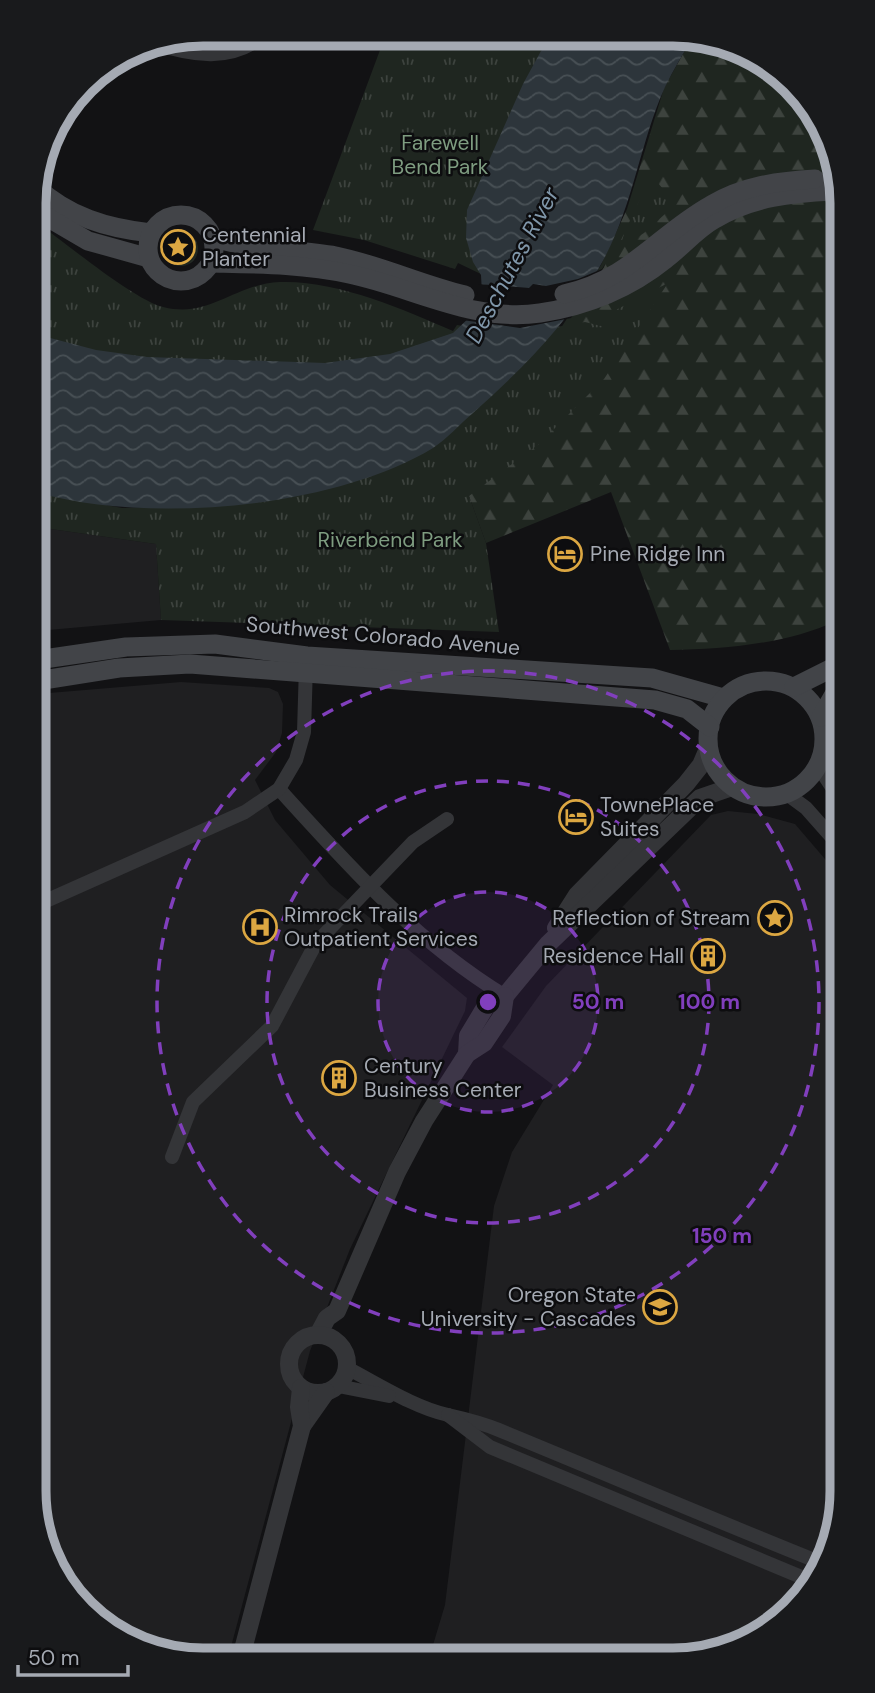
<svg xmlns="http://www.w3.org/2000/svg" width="875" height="1693" font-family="'DM Sans',sans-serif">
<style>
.built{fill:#1f1f21}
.forest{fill:url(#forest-firs)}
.park{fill:url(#park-tufts)}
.garden{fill:url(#garden-furrows)}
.water{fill:url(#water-waves)}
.pier{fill:#121214}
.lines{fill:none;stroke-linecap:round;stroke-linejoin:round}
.minor{stroke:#343538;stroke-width:14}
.tertiary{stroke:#343538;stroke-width:18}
.secondary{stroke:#424448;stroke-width:19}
.ring{fill:none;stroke:#813fbd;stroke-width:3.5;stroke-dasharray:12 9}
.labels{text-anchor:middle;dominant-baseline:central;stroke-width:5;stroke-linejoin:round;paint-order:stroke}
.park-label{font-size:21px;fill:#7e9c80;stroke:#0d0d0f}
.poi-label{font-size:21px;fill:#a5aab3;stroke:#0d0d0f;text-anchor:start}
.street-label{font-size:21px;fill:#a5aab3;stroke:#0d0d0f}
.water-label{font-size:23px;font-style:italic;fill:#8097aa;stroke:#0d0d0f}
.rim{fill:none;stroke:#a5aab3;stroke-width:9}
.centre{fill:#813fbd;stroke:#0d0d0f;stroke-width:3.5}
.ring-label{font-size:21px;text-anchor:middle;font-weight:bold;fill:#813fbd;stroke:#0d0d0f;stroke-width:5;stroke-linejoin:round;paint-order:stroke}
</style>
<defs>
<pattern id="forest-firs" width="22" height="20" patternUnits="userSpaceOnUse" patternTransform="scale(1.75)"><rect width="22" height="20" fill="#1f2620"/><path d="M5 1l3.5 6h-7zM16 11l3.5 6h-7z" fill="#3d433e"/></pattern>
<pattern id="park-tufts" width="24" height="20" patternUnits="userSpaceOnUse" patternTransform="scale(1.75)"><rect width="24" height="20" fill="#1f2620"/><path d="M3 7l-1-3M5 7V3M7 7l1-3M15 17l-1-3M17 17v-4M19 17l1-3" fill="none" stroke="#3d433e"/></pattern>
<pattern id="garden-furrows" width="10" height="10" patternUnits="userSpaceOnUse" patternTransform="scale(1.75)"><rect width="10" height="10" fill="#1f2620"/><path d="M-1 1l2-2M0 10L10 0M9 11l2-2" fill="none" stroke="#3d433e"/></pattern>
<pattern id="water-waves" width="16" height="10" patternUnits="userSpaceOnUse" patternTransform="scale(1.75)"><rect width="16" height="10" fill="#2d353b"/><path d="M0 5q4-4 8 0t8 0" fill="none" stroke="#485055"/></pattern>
</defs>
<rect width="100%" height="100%" fill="#121214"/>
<!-- built -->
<g class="built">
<polygon points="37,527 156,544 161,620 37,631"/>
<polygon points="181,682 269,688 278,692 283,704 282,733 276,752 255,780 275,820 330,885 467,998 465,1011 350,1249 310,1351 228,1658 180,1658 91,1618 42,1545 37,694"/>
<polygon points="728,811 758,814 795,824 837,873 841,1502 807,1594 727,1651 430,1655 445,1605 494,1206 512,1152 553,1085 502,1047 546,986 711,815"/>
</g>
<!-- forest -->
<path class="forest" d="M 693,36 L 705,36 L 784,75 L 833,148 L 836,621 C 787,644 724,649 670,650 L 611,492 L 486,543 L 469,496 L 561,328 L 601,265 L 627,209 L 664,88 Z"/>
<!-- park -->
<g class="park">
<polygon points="386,34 573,36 483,275 458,263 455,269 364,240 313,230"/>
<polygon points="651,175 676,204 644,233 616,251"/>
<path d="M 35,221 C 63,241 134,300 163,307 C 210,319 234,284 280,282 C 336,280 403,309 453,331 L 457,325 L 463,326 L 399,381 L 36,363 Z"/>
<polygon points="668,283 604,379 539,444 469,496 486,543 499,632 161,620 156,544 37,527 36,492 122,508 182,506 545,329 585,322 605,327 608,314"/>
</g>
<!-- garden -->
<circle class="garden" cx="181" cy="249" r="17"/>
<!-- water -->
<path class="water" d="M 558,35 L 693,36 C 684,53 673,70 665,87 C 639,145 633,209 600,266 C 567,325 523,368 473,413 C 460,424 447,439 433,448 C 334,508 147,525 36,492 L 35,334 L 96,350 L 147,357 L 325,363 L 390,354 L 453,333 L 472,315 L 482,293 L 481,275 L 473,262 L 466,238 L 467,210 L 523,84 L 541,51 Z"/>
<!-- pier -->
<polygon class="pier" points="605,264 604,267 571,318 520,328 462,320 469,313 478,292 478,284 529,288 533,284 546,286 578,279 602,269"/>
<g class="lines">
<!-- minor -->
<g class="minor">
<path d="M 154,43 C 191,56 233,63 265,34"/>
<polyline points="818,766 837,795"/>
<path d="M 279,789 C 348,865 416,942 505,996"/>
<polyline points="787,794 806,808 837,843"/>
<polyline points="39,904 245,812 279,789 296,760 304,732 306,665"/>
<polyline points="172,1157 193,1102 272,1026 316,943 413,842 447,819"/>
<path d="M 347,1368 C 378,1384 415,1408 448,1415 C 466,1419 482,1423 499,1430 C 606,1474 712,1519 819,1562"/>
<polyline points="338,1386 389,1396"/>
<polyline points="448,1415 490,1447 811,1581"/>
</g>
<!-- tertiary -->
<g class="tertiary">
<polyline points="556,928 577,895 686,784 701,765 707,751"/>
<polyline points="467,1054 468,1036 486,1006 505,996 548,944 700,798 732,787"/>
<polyline points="318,1335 327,1318 337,1311 397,1172 424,1121 467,1054 484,1043 502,1016 505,996"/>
<circle cx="318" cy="1364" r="29"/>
<polyline points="302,1426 326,1392"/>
<polyline points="241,1657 302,1426 299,1407 301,1388"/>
</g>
<!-- secondary -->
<g class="secondary">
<path d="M 35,186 C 69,217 106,228 151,233"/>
<polyline points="35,210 88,241 149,258"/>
<circle cx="181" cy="248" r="33"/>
<path d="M 213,238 C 254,250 295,249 336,256 C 380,265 422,285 465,295"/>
<path d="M 211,263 C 257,264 303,264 349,274 C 412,287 473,323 540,313 C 586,306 630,288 666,259 C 683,246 697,229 715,219 C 752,197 792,193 833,191"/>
<path d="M 564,294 C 631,279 657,235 711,205 C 743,186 778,181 815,179"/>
<polyline points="37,660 126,647 215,644 307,656 652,678 723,698"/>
<circle cx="766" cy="739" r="58"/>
<polyline points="37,681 119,668 190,664 655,700 687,709 710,727"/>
<polyline points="794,687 836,666"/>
<polyline points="821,717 836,691"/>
</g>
</g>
<!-- distance rings -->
<circle cx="488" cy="1002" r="110" fill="#813fbd" fill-opacity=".12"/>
<g class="ring">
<circle cx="488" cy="1002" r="110"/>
<circle cx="488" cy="1002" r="221"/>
<circle cx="488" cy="1002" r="331"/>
</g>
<!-- icons -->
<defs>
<g id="sight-ring" transform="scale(1.75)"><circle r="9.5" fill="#0d0d0f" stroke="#dca742" stroke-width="1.5"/><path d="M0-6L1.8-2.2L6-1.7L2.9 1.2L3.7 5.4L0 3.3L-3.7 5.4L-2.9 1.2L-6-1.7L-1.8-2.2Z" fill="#dca742"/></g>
<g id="hotel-ring" transform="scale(1.75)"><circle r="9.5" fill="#0d0d0f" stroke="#dca742" stroke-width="1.5"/><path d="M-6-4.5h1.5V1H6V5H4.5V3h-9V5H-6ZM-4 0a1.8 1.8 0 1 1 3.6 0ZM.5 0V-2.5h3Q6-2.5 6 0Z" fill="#dca742"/></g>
<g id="hospital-ring" transform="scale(1.75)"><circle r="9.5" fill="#0d0d0f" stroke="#dca742" stroke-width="1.5"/><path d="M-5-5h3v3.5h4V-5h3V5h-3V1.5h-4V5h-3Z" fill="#dca742"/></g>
<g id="building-ring" transform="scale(1.75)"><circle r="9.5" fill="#0d0d0f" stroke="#dca742" stroke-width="1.5"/><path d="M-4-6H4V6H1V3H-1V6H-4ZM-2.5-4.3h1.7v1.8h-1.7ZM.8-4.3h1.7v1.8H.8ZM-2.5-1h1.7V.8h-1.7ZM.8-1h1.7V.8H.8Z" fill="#dca742"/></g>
<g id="university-ring" transform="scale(1.75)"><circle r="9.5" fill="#0d0d0f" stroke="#dca742" stroke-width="1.5"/><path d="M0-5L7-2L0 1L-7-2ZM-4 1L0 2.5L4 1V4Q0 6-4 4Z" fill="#dca742"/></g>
</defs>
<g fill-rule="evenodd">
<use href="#sight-ring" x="178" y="247"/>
<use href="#hotel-ring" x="565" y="554"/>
<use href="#hotel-ring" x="576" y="817"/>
<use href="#sight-ring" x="775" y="918"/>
<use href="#hospital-ring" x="260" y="927"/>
<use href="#building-ring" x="708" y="956"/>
<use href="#building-ring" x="339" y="1078"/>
<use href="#university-ring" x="660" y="1307"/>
</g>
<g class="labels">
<!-- park labels -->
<g class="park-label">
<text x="440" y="143">Farewell<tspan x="440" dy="24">Bend Park</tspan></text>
<text x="390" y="540">Riverbend Park</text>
</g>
<!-- poi labels -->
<g class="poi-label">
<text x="202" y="235">Centennial<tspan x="202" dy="24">Planter</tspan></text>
<text x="590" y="554">Pine Ridge Inn</text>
<text x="600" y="805">TownePlace<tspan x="600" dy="24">Suites</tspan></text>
<text x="284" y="915">Rimrock Trails<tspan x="284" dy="24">Outpatient Services</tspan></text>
<text x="750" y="918" text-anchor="end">Reflection of Stream</text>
<text x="684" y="956" text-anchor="end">Residence Hall</text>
<text x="364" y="1066">Century<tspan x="364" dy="24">Business Center</tspan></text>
<text x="636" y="1295" text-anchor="end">Oregon State<tspan x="636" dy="24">University - Cascades</tspan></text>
</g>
<!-- street labels -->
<g class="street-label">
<text transform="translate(383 636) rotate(5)">Southwest Colorado Avenue</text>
</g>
<!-- water labels -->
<g class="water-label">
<text transform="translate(512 265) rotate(-62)">Deschutes River</text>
</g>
</g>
<!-- crop -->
<path d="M0 0H875V1693H0ZM203 46H673A157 157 0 0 1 830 203V1491A157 157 0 0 1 673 1648H203A157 157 0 0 1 46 1491V203A157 157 0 0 1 203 46Z" fill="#191a1c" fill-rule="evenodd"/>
<path class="rim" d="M203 46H673A157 157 0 0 1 830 203V1491A157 157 0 0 1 673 1648H203A157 157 0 0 1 46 1491V203A157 157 0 0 1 203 46Z"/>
<circle cx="488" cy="1002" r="10" class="centre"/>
<g class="ring-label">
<text x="598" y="1009">50 m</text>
<text x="709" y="1009">100 m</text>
<text x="722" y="1243">150 m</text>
</g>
<!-- scale -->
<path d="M18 1665v10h110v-10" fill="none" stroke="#a5aab3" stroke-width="3.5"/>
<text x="28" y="1665" font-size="21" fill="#a5aab3" stroke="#0d0d0f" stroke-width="5" paint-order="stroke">50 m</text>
</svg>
